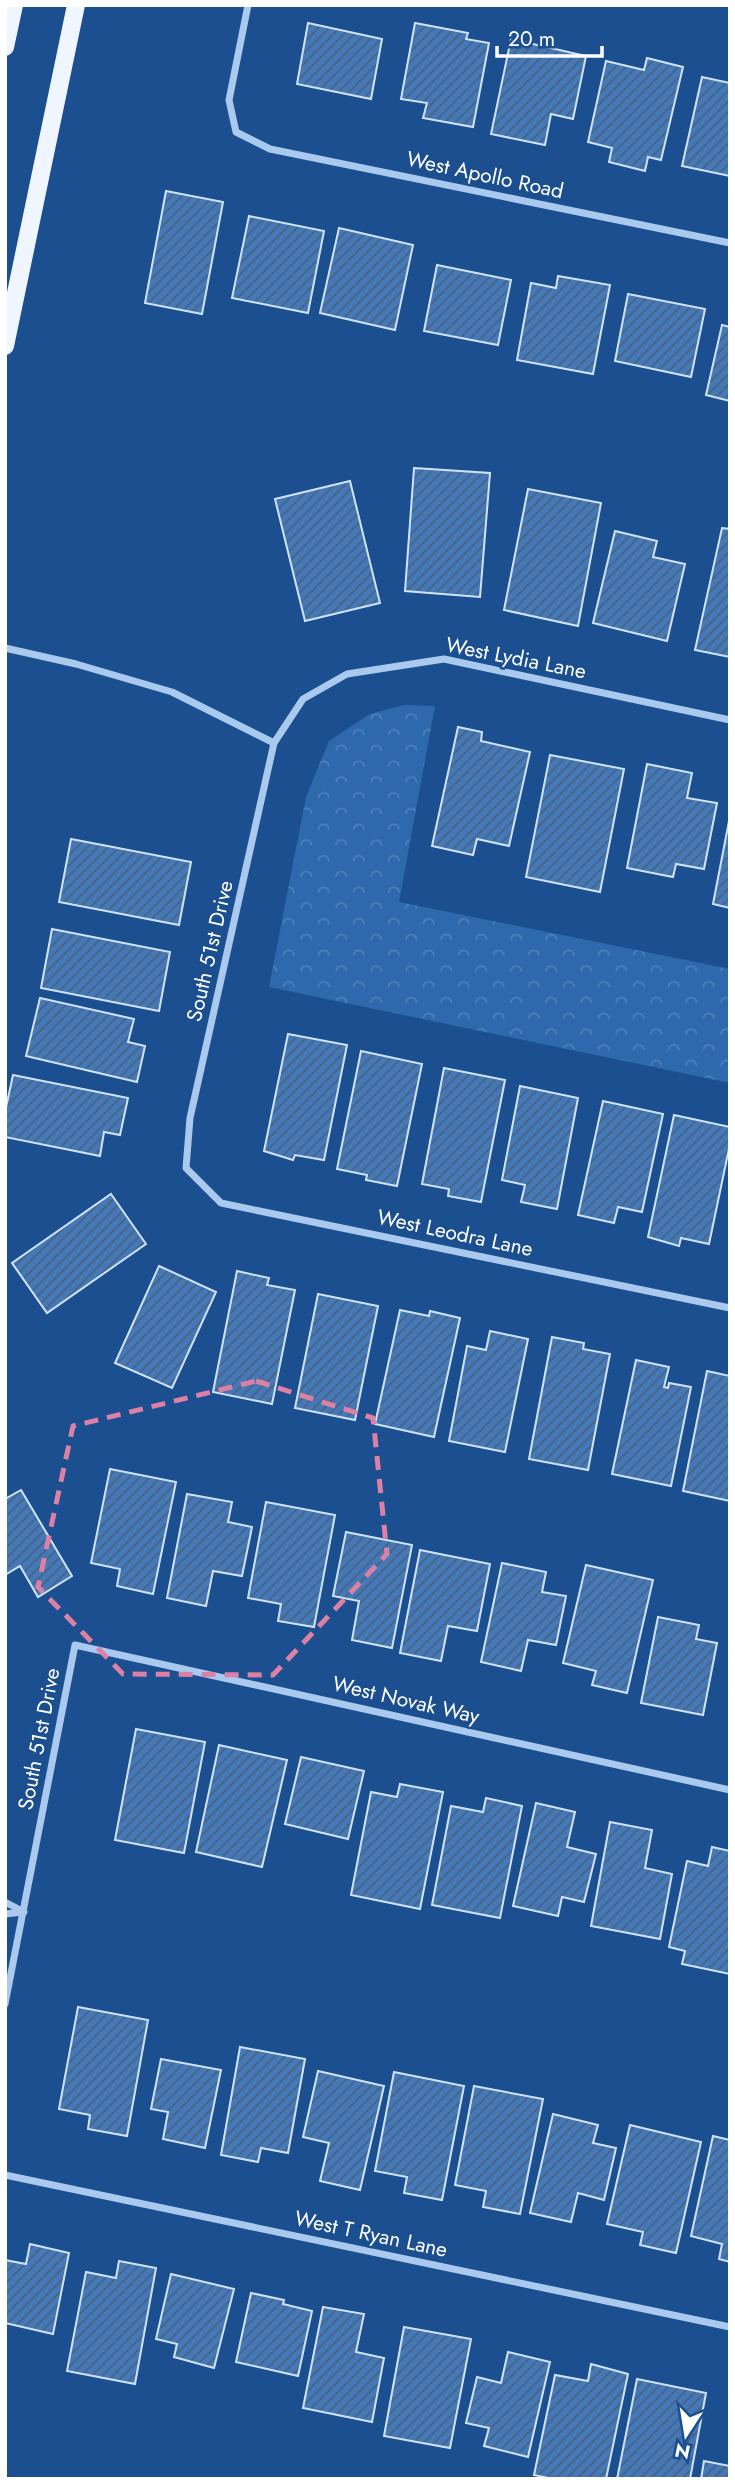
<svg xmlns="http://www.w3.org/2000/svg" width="735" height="2484" font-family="Jost,sans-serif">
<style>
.park{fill:url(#park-crowns)}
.building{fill:url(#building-hatch);stroke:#cfe3fa;stroke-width:2}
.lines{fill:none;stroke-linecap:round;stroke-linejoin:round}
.street{stroke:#a9c9ee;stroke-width:7}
.primary{stroke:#f0f6ff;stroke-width:18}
.marked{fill:none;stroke:#dd80a5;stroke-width:5;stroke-dasharray:14 9;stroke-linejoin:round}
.labels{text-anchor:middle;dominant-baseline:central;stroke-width:5;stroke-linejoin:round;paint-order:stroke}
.street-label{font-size:21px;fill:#fff;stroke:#1b4f8f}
</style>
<defs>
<pattern id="park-crowns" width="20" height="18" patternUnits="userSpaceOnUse" patternTransform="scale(1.75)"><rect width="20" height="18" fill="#2e69ad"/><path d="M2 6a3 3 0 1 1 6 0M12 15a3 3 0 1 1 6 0" fill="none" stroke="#4d80b9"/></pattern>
<pattern id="building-hatch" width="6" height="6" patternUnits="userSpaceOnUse" patternTransform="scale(1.75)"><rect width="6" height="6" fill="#4478b7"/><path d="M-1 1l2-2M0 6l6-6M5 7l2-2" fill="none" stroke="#486282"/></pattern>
</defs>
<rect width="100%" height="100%" fill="#1b4f8f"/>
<!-- park -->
<polygon class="park" points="404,705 435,706 399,902 730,969 730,1083 269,987 306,797 329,741 370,714"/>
<!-- building -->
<g class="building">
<polygon points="308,23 382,39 371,99 297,84"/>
<polygon points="415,23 468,33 466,39 489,43 473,127 423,118 427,103 401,99"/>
<polygon points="511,39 586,56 573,119 551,114 545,145 491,134"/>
<polygon points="647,58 683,67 661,160 648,157 645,171 609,162 612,148 588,142 606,61 644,70"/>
<polygon points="702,77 730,83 730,176 682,166"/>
<polygon points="166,191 223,202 202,314 145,303"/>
<polygon points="249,216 324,231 308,313 232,298"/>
<polygon points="339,228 413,245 395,330 320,313"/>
<polygon points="437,265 511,280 498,345 424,331"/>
<polygon points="558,276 610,285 593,374 517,360 531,283 556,288"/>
<polygon points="628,294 705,309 691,377 615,361"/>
<polygon points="722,325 730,327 730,401 706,395"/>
<polygon points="414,468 490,473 480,597 405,591"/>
<polygon points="350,481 380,603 305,621 275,499"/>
<polygon points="528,489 601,503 578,626 504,610"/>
<polygon points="722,528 730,529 730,657 695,650"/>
<polygon points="615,531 657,541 653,557 685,564 667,641 593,623"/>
<polygon points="458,727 482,732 481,741 530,752 509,846 477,839 473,855 432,846"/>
<polygon points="550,755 624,769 600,892 526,877"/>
<polygon points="647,764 692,773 687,798 717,803 704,869 676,864 673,877 627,868"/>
<polygon points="730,816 730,908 713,904"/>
<polygon points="71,839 191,862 179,925 59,902"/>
<polygon points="52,929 170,952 159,1011 41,988"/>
<polygon points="40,998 134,1019 128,1042 145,1046 137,1082 26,1056"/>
<polygon points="288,1034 347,1045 324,1160 295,1155 293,1160 264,1151"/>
<polygon points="361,1051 422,1064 397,1186 366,1180 367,1175 337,1169"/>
<polygon points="444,1068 505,1080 481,1202 448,1196 449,1189 422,1184"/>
<polygon points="13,1075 128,1098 120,1135 104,1132 100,1156 5,1137 5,1112"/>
<polygon points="520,1086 578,1098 557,1209 521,1202 525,1185 502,1180"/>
<polygon points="603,1101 663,1114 642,1212 618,1207 614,1223 578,1215"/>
<polygon points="674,1115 730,1127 730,1144 709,1244 681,1238 679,1246 648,1237"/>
<polygon points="111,1194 146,1244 47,1313 12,1263"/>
<polygon points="159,1266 216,1292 172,1388 115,1363"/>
<polygon points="237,1271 269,1278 267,1285 295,1290 272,1404 213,1392"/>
<polygon points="318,1294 378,1306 355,1420 295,1408"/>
<polygon points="400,1310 429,1316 430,1311 460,1318 434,1437 375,1424"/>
<polygon points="490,1331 528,1339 505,1452 449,1441 467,1346 486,1350"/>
<polygon points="552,1337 584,1343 583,1349 610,1354 588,1470 529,1459"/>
<polygon points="636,1360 669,1367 664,1387 668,1388 669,1383 691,1387 671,1486 612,1474"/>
<polygon points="707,1371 730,1376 730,1501 683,1491"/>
<polygon points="110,1469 176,1482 153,1594 117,1586 120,1569 91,1563"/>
<polygon points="21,1490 72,1576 38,1597 20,1566 5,1575 5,1499"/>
<polygon points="187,1494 232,1502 228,1522 252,1527 242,1576 213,1571 206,1606 167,1598"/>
<polygon points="266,1502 335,1515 314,1627 278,1621 281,1604 248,1598"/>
<polygon points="346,1532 412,1545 392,1648 352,1640 359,1601 333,1596"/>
<polygon points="420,1550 490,1564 477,1631 448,1626 441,1661 400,1653"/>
<polygon points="502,1563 546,1572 542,1592 566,1596 556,1645 528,1640 521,1671 481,1662"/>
<polygon points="586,1565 653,1580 627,1693 592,1685 596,1671 563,1663"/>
<polygon points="658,1617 699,1625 696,1639 717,1643 703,1715 641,1703"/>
<polygon points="136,1729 205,1742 184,1853 115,1840"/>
<polygon points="219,1745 287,1760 262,1867 196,1852"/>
<polygon points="301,1757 364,1771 348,1839 285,1824"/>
<polygon points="400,1784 443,1792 420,1909 351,1895 371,1792 397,1797"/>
<polygon points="486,1798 522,1806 500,1918 432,1905 451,1806 483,1812"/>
<polygon points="536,1803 575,1812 567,1847 596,1854 584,1902 562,1897 558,1916 513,1906"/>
<polygon points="610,1822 652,1830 645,1868 672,1874 660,1939 591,1926"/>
<polygon points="712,1847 730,1851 730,1974 682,1964 685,1951 669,1947 687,1861 708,1866"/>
<polygon points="78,2007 148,2020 127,2136 88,2129 90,2115 59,2109"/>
<polygon points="240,2047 305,2059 288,2153 261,2148 258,2162 221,2155"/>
<polygon points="161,2059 221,2070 205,2148 163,2139 168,2112 151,2109"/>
<polygon points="318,2071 384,2086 360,2190 320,2181 329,2143 303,2137"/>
<polygon points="394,2072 464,2086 442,2200 404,2193 407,2177 375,2171"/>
<polygon points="474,2086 543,2099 520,2214 483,2207 486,2191 455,2185"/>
<polygon points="553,2114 598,2125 593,2143 616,2148 604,2200 578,2193 571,2222 530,2213"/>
<polygon points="630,2125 701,2142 676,2253 640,2245 643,2232 607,2224"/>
<polygon points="713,2136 730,2140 730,2262 719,2259 722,2244 691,2236"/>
<polygon points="30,2244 69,2253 53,2334 5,2323 5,2260 26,2264"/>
<polygon points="119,2261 156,2268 135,2384 67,2371 86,2272 116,2278"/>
<polygon points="171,2274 234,2289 214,2368 174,2357 177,2344 156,2339"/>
<polygon points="251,2293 284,2300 283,2304 312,2311 298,2376 236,2362"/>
<polygon points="323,2307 364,2314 356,2352 384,2358 372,2422 303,2408"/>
<polygon points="404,2327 471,2339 450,2448 384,2436"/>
<polygon points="508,2352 550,2362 528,2457 484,2446 489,2428 466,2423 477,2377 501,2383"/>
<polygon points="591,2364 628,2374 606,2479 553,2479 534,2475 555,2375 588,2381"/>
<polygon points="637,2379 706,2393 690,2479 617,2479"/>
<polygon points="704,2461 730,2466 730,2479 701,2479"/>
</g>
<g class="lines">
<!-- street -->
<g class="street">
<polyline points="248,5 229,100 236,132 270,149 730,243"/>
<polyline points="5,648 76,664 172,692 274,743"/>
<polyline points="730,720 444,659 347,674 303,699 274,743 190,1118 186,1168 221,1203 730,1308"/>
<polyline points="5,1902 24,1912"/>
<polyline points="5,1914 23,1912"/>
<polyline points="5,2004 75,1645 730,1790"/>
<polyline points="5,2175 730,2327"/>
</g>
<!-- primary -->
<g class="primary">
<polyline points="5,47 14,5"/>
<polyline points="5,346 76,5"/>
</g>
</g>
<!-- marked area -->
<path class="marked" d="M 256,1381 L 373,1418 L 387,1554 L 273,1675 L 123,1674 L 38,1587 L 73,1426 Z"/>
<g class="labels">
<!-- street labels -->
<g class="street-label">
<text transform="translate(485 175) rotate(12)">West Apollo Road</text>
<text transform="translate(516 658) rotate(11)">West Lydia Lane</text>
<text transform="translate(210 951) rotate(-77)">South 51st Drive</text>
<text transform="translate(455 1233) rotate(12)">West Leodra Lane</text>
<text transform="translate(406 1700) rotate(13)">West Novak Way</text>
<text transform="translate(39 1739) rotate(-79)">South 51st Drive</text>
<text transform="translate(371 2234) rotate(12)">West T Ryan Lane</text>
</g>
</g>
<!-- border -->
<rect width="735" height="2484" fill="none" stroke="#ffffff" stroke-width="14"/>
<!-- north arrow -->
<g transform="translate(686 2435) rotate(192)" stroke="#1b4f8f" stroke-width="5" paint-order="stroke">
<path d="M0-5L12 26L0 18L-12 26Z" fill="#ffffff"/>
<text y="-10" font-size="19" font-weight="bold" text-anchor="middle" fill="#ffffff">N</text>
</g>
<!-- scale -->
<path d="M497 46v10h105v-10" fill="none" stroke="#ffffff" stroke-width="3.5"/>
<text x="508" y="46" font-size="21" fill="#ffffff" stroke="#1b4f8f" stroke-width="5" paint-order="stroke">20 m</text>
</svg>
